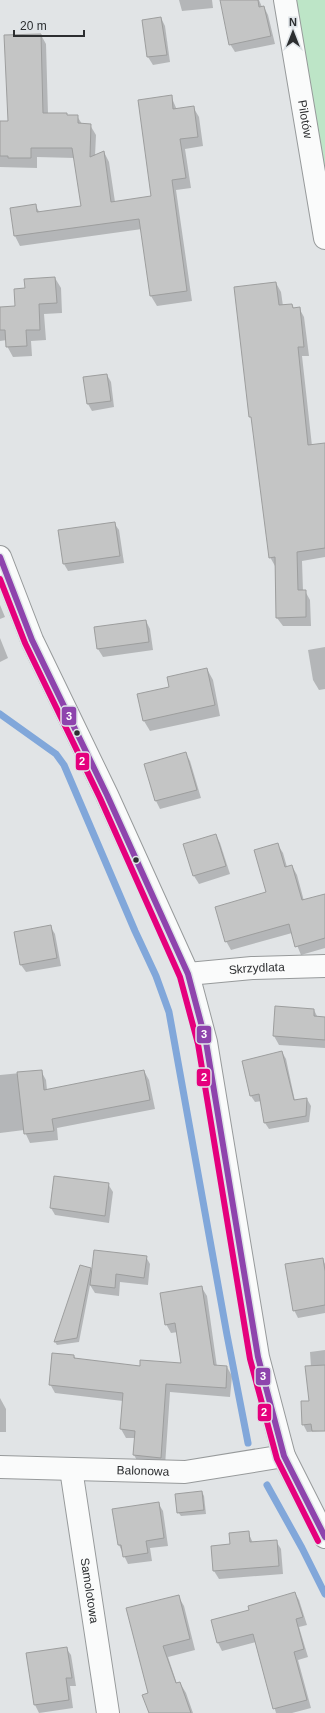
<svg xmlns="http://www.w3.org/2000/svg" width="325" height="1713" font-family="Arial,sans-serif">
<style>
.green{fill:#bde5c7}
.shadow{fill:#0003}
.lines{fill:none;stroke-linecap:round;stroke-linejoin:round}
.stream{stroke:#81a7da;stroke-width:7}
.building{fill:#c4c5c5;stroke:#9d9e9e}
.minor-casing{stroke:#979a9b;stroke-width:24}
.minor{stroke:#fafbfb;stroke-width:22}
.bus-1-casing{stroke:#dfe4e8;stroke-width:9}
.bus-2-casing{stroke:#dfe4e8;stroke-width:9}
.bus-1{stroke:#8e44ad;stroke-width:6}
.bus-2{stroke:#e5007d;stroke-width:6}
.bus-dot{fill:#2c2e30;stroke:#dfe4e8;stroke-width:1.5}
.labels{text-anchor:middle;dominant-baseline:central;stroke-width:3;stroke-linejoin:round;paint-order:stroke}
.street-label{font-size:12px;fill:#2c2e30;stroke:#dfe4e8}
.line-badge{stroke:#dfe4e8;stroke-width:1.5}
.badge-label{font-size:11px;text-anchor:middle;font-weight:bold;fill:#fff}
</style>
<rect width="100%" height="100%" fill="#e1e4e6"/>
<!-- green -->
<polygon class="green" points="285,0 325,0 325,193"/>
<!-- shadow -->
<g class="shadow">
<polygon points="179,0 212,0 213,8 182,11"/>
<polygon points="233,0 259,0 262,7 264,7 268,15 275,44 235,52 230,44"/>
<polygon points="161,18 165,26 170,62 153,65 148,57 143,21"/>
<polygon points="41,35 46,44 48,114 77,116 82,124 90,125 96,135 95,156 104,152 109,162 115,202 153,197 171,96 177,110 193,107 199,117 203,146 185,149 191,188 176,190 192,301 157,306 151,296 142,229 20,246 15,236 35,205 40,213 82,207 75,158 37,157 37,168 0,167 0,122 9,122"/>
<polygon points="55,278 61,288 62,313 44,314 46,340 31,341 32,356 13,357 7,346 7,340 0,341 0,308 16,307 26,289"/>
<polygon points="276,283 281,292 283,306 292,305 294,309 299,308 304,317 309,356 302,356 312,446 325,444 325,557 302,561 303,591 305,591 310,600 311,626 283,626 277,618 275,566 270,557 253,421 250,416"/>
<polygon points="107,375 111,382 114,407 92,411 88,404 84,378"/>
<polygon points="114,523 119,530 124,563 68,571 64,564"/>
<polygon points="0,605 5,617 0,619"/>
<polygon points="146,621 150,629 153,650 103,657 98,649 95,628"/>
<polygon points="0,638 8,658 0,662"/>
<polygon points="325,647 325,689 319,690 313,680 308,650"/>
<polygon points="207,669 213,680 220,716 150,731 144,721 138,695 170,688"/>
<polygon points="186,754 190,761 201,798 160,809 156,801 146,765"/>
<polygon points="216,835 220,843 230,874 199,884 194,876 184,845"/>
<polygon points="278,845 283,853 287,867 292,866 297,875 304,901 325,896 325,948 301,955 292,933 231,950 226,941 267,893"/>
<polygon points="50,926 55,934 61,966 26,972 21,965"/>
<polygon points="314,1010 318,1018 325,1018 325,1048 279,1045 274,1036"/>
<polygon points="282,1052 286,1059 295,1101 307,1099 311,1106 309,1122 269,1129 265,1123 262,1101 255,1102 251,1096"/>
<polygon points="41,1071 46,1080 47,1090 144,1071 149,1080 155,1109 57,1128 58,1140 30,1143 24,1130 0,1133 0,1075"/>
<polygon points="108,1184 113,1192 109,1223 55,1215 51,1208"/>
<polygon points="146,1257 150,1264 148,1285 120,1282 119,1296 95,1293 90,1285 79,1342 57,1345 55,1342 90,1269 92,1272"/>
<polygon points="322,1259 325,1264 325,1313 298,1318 294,1310"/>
<polygon points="202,1288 207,1296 217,1367 227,1367 232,1376 230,1397 170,1392 165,1466 139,1464 134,1455 136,1438 126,1438 121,1429 123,1401 55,1393 50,1384 74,1356 76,1359 141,1367 182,1364 178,1332 171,1333 166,1324"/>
<polygon points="325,1350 325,1431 307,1432 303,1424 310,1402 311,1367 310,1352"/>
<polygon points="0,1398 6,1409 6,1432 0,1432"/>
<polygon points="202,1492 204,1496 206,1514 181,1516 178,1512"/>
<polygon points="158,1503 163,1511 168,1546 150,1548 152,1561 128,1564 119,1545 113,1510"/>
<polygon points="248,1532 253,1543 276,1541 281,1549 283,1574 219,1579 214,1571 212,1547 231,1545"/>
<polygon points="295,1593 299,1600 307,1625 299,1627 308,1657 298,1660 311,1708 292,1713 276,1713 256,1642 222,1651 218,1643 212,1620 250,1610"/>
<polygon points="178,1596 184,1606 195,1650 168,1657 177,1684 180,1683 186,1693 193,1713 150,1713 149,1694 127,1609"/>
<polygon points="66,1648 71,1655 76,1686 70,1686 73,1708 39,1713 35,1705 27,1654"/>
</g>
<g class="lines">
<!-- stream -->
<g class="stream">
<polyline points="0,714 56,754 64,765 135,931 156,976 169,1012 227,1335 248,1443"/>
<polyline points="267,1485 302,1548 325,1594"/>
</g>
</g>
<!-- building -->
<g class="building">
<polygon points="220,0 258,0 259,7 264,6 271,36 229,45"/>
<polygon points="161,17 167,55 147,57 142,20"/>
<polygon points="41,34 43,113 67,113 67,115 78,115 78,123 91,124 90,157 104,151 111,202 151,196 138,100 172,95 173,109 194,106 198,137 180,139 186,178 172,180 187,291 150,296 139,219 14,236 10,208 36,204 37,212 81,206 72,148 31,148 31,158 8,158 8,156 0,156 0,121 8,121 4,35"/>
<polygon points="55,277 57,303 39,304 40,330 26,330 27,346 6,347 5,330 0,330 0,307 15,306 14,289 25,288 24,279"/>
<polygon points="276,282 279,305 292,304 293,308 300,307 304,347 298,347 308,445 325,443 325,548 297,552 298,590 306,590 306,617 276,618 275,557 269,558 251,417 249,417 234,287"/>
<polygon points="107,374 111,401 87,404 83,377"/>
<polygon points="115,522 120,556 63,564 58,530"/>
<polygon points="146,620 149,642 97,649 94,627"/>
<polygon points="207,668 215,705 143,721 137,694 169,687 167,677"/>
<polygon points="186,752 197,790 155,801 144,764"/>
<polygon points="216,834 226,866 193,876 183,844"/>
<polygon points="278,843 285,867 292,865 302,900 325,894 325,938 295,947 289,924 225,942 215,907 266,892 254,850"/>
<polygon points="51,925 57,958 20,965 14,932"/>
<polygon points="275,1006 314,1009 314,1016 325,1017 325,1040 273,1036"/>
<polygon points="282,1051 294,1100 307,1098 306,1116 264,1123 259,1094 250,1096 242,1061"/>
<polygon points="42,1070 44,1090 144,1070 150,1100 52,1119 54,1131 24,1134 17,1072"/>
<polygon points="54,1176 109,1183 105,1216 50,1208"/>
<polygon points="94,1250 147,1256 144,1278 116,1274 115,1288 90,1285"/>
<polygon points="323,1258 325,1271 325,1305 293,1311 285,1264"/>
<polygon points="80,1265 91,1268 77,1338 54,1342"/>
<polygon points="202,1286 214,1365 227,1366 226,1388 166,1384 161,1458 133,1455 135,1431 120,1429 123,1393 49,1385 52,1353 74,1355 74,1358 140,1366 140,1360 181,1363 175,1323 165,1325 160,1293"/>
<polygon points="325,1365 325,1431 312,1431 311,1424 302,1425 301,1401 309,1401 305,1366"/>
<polygon points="202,1491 204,1510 177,1513 175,1494"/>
<polygon points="159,1502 164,1538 146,1541 148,1553 123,1557 121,1545 118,1545 112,1509"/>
<polygon points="249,1531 250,1542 277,1540 279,1566 213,1571 211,1546 230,1544 229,1533"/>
<polygon points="295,1592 303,1617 296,1619 304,1649 294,1652 307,1700 273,1709 253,1634 217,1643 211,1620 249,1610 248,1606"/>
<polygon points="179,1595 190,1639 163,1646 176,1683 180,1682 191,1713 149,1713 142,1695 148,1693 126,1608"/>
<polygon points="67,1647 72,1678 66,1678 69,1700 34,1705 26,1653"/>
</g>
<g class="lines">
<!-- minor casing -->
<g class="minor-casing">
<g id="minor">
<path id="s1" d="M 285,0 L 325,238"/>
<polyline points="0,557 32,640 107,795 188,974 206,1042 258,1357 284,1456 325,1537"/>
<path id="s2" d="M 188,974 L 252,968 L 325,966"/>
<path id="s3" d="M 0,1467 L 185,1472 L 284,1456"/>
<path id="s4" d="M 71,1469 L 108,1713"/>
</g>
</g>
<!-- minor -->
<use href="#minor" class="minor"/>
<!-- bus-1 casing -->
<g class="bus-1-casing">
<polyline id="bus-1" points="0,557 32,640 107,795 188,974 206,1042 258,1357 284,1456 325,1537"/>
</g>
<!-- bus-2 casing -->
<g class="bus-2-casing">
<polyline id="bus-2" points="0,579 25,643 100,798 180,977 198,1044 250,1359 277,1459 318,1541"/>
</g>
<!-- bus-1 -->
<use href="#bus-1" class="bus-1"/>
<!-- bus-2 -->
<use href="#bus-2" class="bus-2"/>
</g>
<!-- markers -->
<g class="bus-dot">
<circle cx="77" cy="733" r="3.5"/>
<circle cx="136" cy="860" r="3.5"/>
</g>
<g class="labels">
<!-- street labels -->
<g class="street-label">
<text stroke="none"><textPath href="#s1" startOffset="121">Pilotów</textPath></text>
<text stroke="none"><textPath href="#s2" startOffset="69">Skrzydlata</textPath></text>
<text stroke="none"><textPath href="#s3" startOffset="143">Balonowa</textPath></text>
<text stroke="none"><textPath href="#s4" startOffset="123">Samolotowa</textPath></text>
</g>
</g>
<g class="line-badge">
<rect x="61" y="706" width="16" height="20" rx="4" fill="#8e44ad"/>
<rect x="75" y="752" width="15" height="19" rx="4" fill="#e5007d"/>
<rect x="196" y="1025" width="16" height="19" rx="4" fill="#8e44ad"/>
<rect x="196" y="1068" width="15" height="19" rx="4" fill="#e5007d"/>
<rect x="255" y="1367" width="16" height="19" rx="4" fill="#8e44ad"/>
<rect x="257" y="1403" width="15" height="19" rx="4" fill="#e5007d"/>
</g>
<g class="badge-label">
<text x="69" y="720">3</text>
<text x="82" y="765">2</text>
<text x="204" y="1038">3</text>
<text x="204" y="1081">2</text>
<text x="263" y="1380">3</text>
<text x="264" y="1416">2</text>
</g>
<!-- north arrow -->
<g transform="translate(293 32)" stroke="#dfe4e8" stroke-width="3" paint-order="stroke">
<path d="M0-3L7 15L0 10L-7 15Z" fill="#2c2e30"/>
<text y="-6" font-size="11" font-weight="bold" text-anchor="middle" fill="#2c2e30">N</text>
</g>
<!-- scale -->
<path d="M14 30v6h70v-6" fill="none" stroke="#2c2e30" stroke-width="2"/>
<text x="20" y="30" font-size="12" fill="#2c2e30" stroke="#dfe4e8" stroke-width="3" paint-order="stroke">20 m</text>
</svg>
